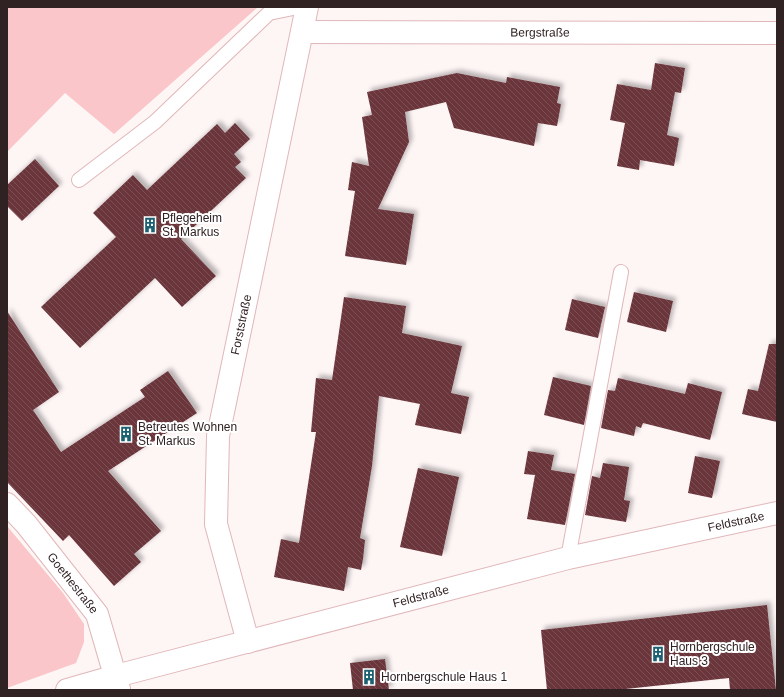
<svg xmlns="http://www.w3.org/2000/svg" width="784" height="697" font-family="Arial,sans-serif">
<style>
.green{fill:#fac6c9}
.building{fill:url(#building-back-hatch);filter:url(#shadow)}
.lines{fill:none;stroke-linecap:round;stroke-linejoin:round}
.service-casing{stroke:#e1b7ba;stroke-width:16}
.minor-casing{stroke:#e1b7ba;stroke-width:24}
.service{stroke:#fff;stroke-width:14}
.minor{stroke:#fff;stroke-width:22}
.labels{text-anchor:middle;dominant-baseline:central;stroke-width:4;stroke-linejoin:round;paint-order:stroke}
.street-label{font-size:12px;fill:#302122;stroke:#fff}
.poi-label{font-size:12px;fill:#302122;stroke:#fff;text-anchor:start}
</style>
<defs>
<pattern id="building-back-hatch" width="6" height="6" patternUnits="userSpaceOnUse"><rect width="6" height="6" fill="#6a353b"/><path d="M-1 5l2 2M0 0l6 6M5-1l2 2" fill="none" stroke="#7b5055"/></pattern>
<filter id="shadow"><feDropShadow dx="3.5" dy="-3.5" stdDeviation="2" flood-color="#0004"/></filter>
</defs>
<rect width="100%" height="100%" fill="#fef5f5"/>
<!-- green -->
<g class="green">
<polygon points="7,7 258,7 114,134 65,93 7,152"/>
<polygon points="7,526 63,593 84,624 84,642 76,663 7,688"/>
</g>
<!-- building -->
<g class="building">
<polygon points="655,63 685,68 681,93 675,92 667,135 679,138 674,166 640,160 639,170 617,166 625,123 610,120 617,84 651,90"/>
<polygon points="457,73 506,83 507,77 560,87 557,103 561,104 557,126 538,123 534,146 454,128 446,102 405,112 409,142 378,209 414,214 406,265 345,256 355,191 348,190 352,162 369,166 362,117 372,115 367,92"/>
<polygon points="235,123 250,139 234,154 241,162 235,167 246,178 181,239 216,276 182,307 155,278 80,348 41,307 116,237 93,213 133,175 147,190 217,124 225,133"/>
<polygon points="35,159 59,186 22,221 7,206 7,185"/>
<polygon points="634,292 673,301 666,332 627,322"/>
<polygon points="344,297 406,306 402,333 462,346 451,393 469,397 461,434 415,425 420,404 379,396 372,466 360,538 365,540 363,559 361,570 348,567 344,591 274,577 281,539 299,543 316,432 311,432 316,378 332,380"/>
<polygon points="572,299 605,307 598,338 565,330"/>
<polygon points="7,311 59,392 33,410 61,452 145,397 140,390 168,371 197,413 108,471 161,531 134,554 141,562 114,586 69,535 63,541 7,482"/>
<polygon points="769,344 777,344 777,422 742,414 748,389 758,391"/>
<polygon points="553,377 591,386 584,425 544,415"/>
<polygon points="618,378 685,394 688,383 722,392 710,440 643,423 641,428 636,426 634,436 601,428 608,390 615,391"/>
<polygon points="528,451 554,455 551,470 575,474 565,525 527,519 535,475 524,474"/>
<polygon points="695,456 720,461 712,498 688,493"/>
<polygon points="603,463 629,467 624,500 630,501 626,522 585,515 592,476 600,478"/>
<polygon points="418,468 459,477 442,556 400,547"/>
<polygon points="767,605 776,690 730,690 729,678 616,690 547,690 541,630"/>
<polygon points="385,659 389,690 353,690 350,663"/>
</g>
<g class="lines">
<!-- service casing -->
<g class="service-casing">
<g id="service">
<polyline points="79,180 155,122 269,13 298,7"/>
<polyline points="568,558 621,272"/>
</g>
</g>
<!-- minor casing -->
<g class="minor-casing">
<g id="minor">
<path id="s1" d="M 303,32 L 777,33"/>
<path id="s2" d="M 7,504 L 26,524 L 97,614 L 119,689"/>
<path id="s3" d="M 248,642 L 216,524 L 218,436 L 307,7"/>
<path id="s4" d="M 67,690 L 116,676 L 568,558 L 777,513"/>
</g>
</g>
<!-- service -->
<use href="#service" class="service"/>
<!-- minor -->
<use href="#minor" class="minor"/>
</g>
<!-- icons -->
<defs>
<g id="building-bare" transform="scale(1.2)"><path d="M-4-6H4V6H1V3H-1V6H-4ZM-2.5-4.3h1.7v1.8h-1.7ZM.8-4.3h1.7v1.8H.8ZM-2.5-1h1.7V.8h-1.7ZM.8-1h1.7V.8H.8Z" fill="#1c6172" stroke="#fff" stroke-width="2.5" paint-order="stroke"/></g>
</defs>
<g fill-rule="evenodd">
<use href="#building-bare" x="150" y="225"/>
<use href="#building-bare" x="126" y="434"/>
<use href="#building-bare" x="658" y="654"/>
<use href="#building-bare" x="369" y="677"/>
</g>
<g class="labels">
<!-- street labels -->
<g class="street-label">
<text stroke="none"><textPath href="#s1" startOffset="237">Bergstraße</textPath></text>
<text stroke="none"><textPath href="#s3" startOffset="324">Forststraße</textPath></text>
<text stroke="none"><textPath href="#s4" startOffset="690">Feldstraße</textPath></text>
<text stroke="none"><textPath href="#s2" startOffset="103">Goethestraße</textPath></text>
<text stroke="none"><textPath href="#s4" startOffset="366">Feldstraße</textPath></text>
</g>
<!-- poi labels -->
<g class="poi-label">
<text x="162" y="218">Pflegeheim<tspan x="162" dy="14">St. Markus</tspan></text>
<text x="138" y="427">Betreutes Wohnen<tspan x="138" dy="14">St. Markus</tspan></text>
<text x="670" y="647">Hornbergschule<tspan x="670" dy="14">Haus 3</tspan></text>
<text x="381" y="677">Hornbergschule Haus 1</text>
</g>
</g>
<!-- border -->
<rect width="784" height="697" fill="none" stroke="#302122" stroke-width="16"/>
</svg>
